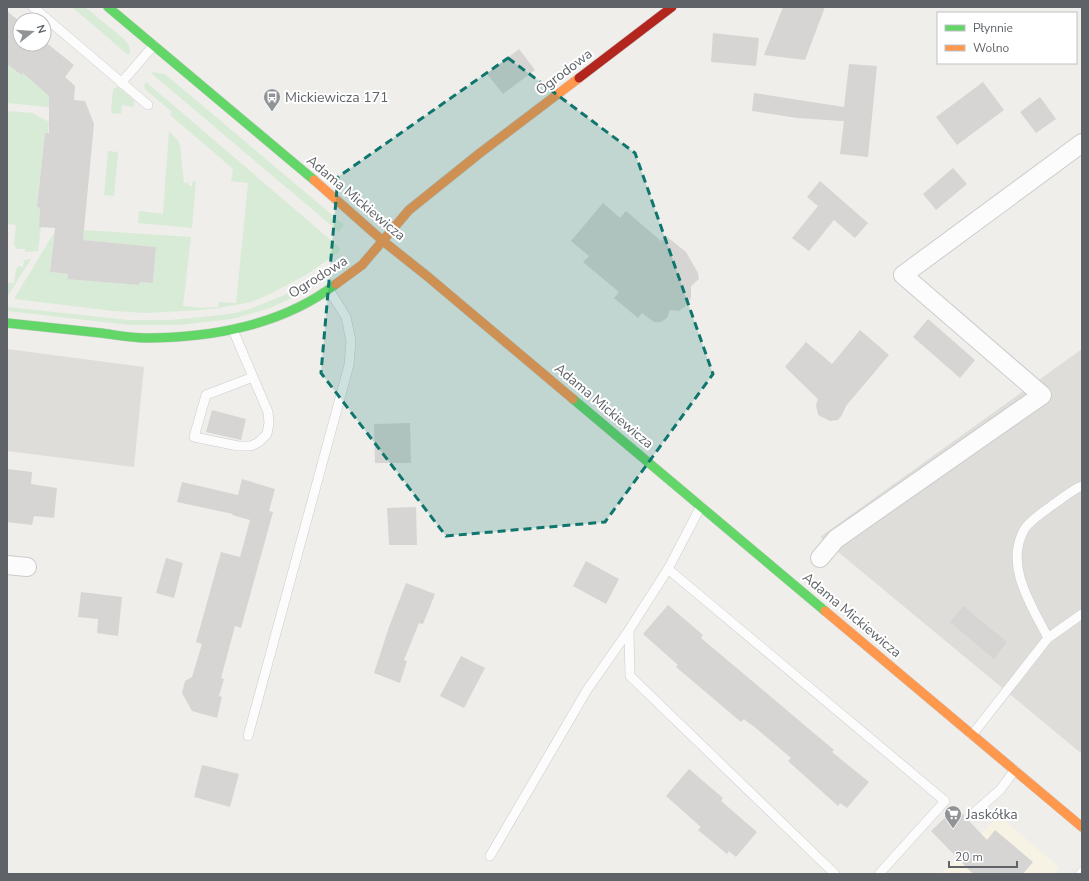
<svg xmlns="http://www.w3.org/2000/svg" width="1089" height="881" font-family="'Nunito Sans',sans-serif">
<style>
.commercial{fill:#f7f3e4}
.industrial{fill:#dfddda}
.green{fill:#d8ebd6}
.building{fill:#d6d5d3}
.lines{fill:none;stroke-linecap:round;stroke-linejoin:round}
.lane-casing{stroke:#cbcccc;stroke-width:10}
.street-casing{stroke:#cbcccc;stroke-width:20}
.fast-casing{stroke:#cacacb;stroke-width:10}
.slow-casing{stroke:#cacacb;stroke-width:10}
.jam-casing{stroke:#cacacb;stroke-width:10}
.lane{stroke:#fdfcfc;stroke-width:9}
.street{stroke:#fdfcfc;stroke-width:18}
.fast{stroke:#63d668;stroke-width:9}
.slow{stroke:#ff974d;stroke-width:9}
.jam{stroke:#b3261e;stroke-width:9}
.marked{fill:#0f766e;fill-opacity:0.2;stroke:#0f766e;stroke-width:3;stroke-dasharray:8 5;stroke-linejoin:round}
.labels{text-anchor:middle;dominant-baseline:central;stroke-width:4;stroke-linejoin:round;paint-order:stroke}
.street-label{font-size:14px;fill:#5f6368;stroke:#fff}
.poi-label{font-size:14px;fill:#5f6368;stroke:#fff;text-anchor:start}
</style>
<rect width="100%" height="100%" fill="#efeeea"/>
<!-- commercial -->
<polygon class="commercial" points="999,816 1059,867 1053,874 941,874"/>
<!-- industrial -->
<g class="industrial">
<polygon points="7,349 144,367 134,467 7,451"/>
<polygon points="1082,349 1082,754 820,537"/>
</g>
<!-- green -->
<g class="green">
<polygon points="72,7 85,7 125,40 129,46 130,52 128,55"/>
<polygon points="7,64 20,75 23,73 49,96 49,107 7,103"/>
<polygon points="153,72 165,74 344,225 339,232 152,74"/>
<polygon points="146,82 340,248 339,252 306,275 268,295 251,302 219,308 201,310 145,313 113,311 15,299 15,297 54,233 50,272 68,274 67,278 139,285 140,282 153,283 156,247 83,240 84,230 191,237 183,306 201,308 218,307 219,302 236,303 248,183 231,181 233,169 170,115 172,112 145,89 144,86"/>
<polygon points="118,87 134,100 134,107 122,105 121,114 111,113 113,89"/>
<polygon points="7,111 32,113 49,122 48,133 45,133 37,207 40,208 39,227 41,227 38,251 25,252 25,249 17,249 14,245 16,225 7,224"/>
<polygon points="169,131 179,142 180,145 184,183 188,182 189,186 192,186 192,182 196,181 192,228 138,223 139,211 163,214"/>
<polygon points="108,151 118,152 114,196 104,195"/>
<polygon points="31,259 7,297 7,283 14,283 16,269 19,266 23,267 24,260"/>
<polygon points="313,281 319,282 294,297 270,308 232,319 180,325 130,325 7,311 7,307 129,320 170,320 212,316 235,313 253,308 282,296"/>
</g>
<!-- building -->
<g class="building">
<polygon points="783,7 825,7 805,60 764,55"/>
<polygon points="7,11 20,22 20,44 44,44 44,41 74,65 65,77 75,86 74,100 85,101 94,124 83,240 156,247 153,283 140,282 139,285 67,279 68,274 50,272 55,228 39,227 40,208 37,207 45,133 49,133 49,96 23,73 21,75 7,64"/>
<polygon points="713,33 759,38 756,66 711,62"/>
<polygon points="519,49 535,70 503,94 487,74"/>
<polygon points="849,64 877,66 868,157 840,154 844,121 842,121 843,113 842,121 797,118 752,111 754,93 844,107"/>
<polygon points="983,82 1004,110 957,145 936,117"/>
<polygon points="1040,97 1056,119 1036,133 1020,112"/>
<polygon points="953,168 967,184 936,210 923,194"/>
<polygon points="820,181 868,223 855,238 834,220 809,251 792,238 818,206 807,197"/>
<polygon points="603,203 620,218 626,211 661,241 666,236 686,252 698,273 699,279 691,286 691,298 687,305 679,311 670,310 667,318 661,322 654,322 642,313 638,318 614,298 619,292 583,262 589,256 571,241"/>
<polygon points="928,319 975,360 960,378 913,337"/>
<polygon points="860,330 889,355 846,406 842,415 838,420 830,421 818,415 816,405 818,399 785,367 806,342 832,364"/>
<polygon points="212,410 246,419 241,440 206,432"/>
<polygon points="410,423 411,463 375,463 374,424"/>
<polygon points="7,469 32,472 31,484 57,488 54,518 34,516 32,525 7,522"/>
<polygon points="242,479 275,489 269,511 273,512 241,628 235,626 221,678 224,679 219,696 222,697 217,718 192,711 182,693 185,681 192,677 202,644 196,642 221,552 240,557 250,520 232,515 233,514 177,502 182,482 238,495"/>
<polygon points="416,507 417,545 389,545 387,508"/>
<polygon points="166,558 183,563 174,598 156,593"/>
<polygon points="586,561 619,579 606,604 573,586"/>
<polygon points="406,583 435,594 423,624 419,623 404,660 407,661 400,683 374,673 389,627"/>
<polygon points="81,592 122,597 118,636 97,633 98,619 78,617"/>
<polygon points="668,605 703,635 701,638 834,750 832,752 869,782 847,808 840,803 838,806 788,761 791,758 751,724 751,725 744,719 741,722 676,667 678,665 643,634"/>
<polygon points="963,606 1007,642 994,659 950,622"/>
<polygon points="461,656 485,668 464,708 440,696"/>
<polygon points="202,765 239,774 230,807 194,797"/>
<polygon points="689,769 723,798 721,801 757,832 736,857 729,851 727,854 698,830 701,827 666,796"/>
<polygon points="956,807 987,840 995,830 1033,862 1023,874 973,874 931,831"/>
</g>
<g class="lines">
<!-- lane casing -->
<g class="lane-casing">
<g id="lane">
<polyline points="33,7 148,105"/>
<polyline points="121,83 154,45"/>
<polyline points="233,330 253,377 206,395 194,437 238,446 251,446 259,442 267,434 269,423 268,412 253,377"/>
<polyline points="701,506 668,569 629,630 630,676 835,874"/>
<polyline points="668,569 945,801 879,874"/>
<path d="M 1048,638 C 1032,606 1004,566 1024,530 C 1028,522 1043,512 1051,506 C 1061,500 1071,490 1082,486"/>
<polyline points="972,735 1048,638 1082,614"/>
<polyline points="248,736 349,365 351,341 346,317 329,290"/>
<polyline points="976,811 1000,790 1015,770"/>
<polyline points="490,856 587,690 629,630"/>
<polyline points="1080,874 1082,872"/>
</g>
</g>
<!-- street casing -->
<g class="street-casing">
<g id="street">
<polyline points="820,558 836,539 1042,395 903,275 1082,143"/>
<polyline points="7,565 27,567"/>
</g>
</g>
<!-- fast casing -->
<g class="fast-casing">
<g id="fast">
<polyline points="108,7 314,180"/>
<path d="M 7,323 C 38,326 70,330 101,333 C 116,335 131,338 146,338 C 211,338 283,325 336,284"/>
<polyline points="573,399 825,611"/>
</g>
</g>
<!-- slow casing -->
<g class="slow-casing">
<g id="slow">
<polyline points="314,180 383,241 427,276 573,399"/>
<polyline points="336,284 362,265 409,210 480,153 579,78"/>
<polyline points="825,611 1082,827"/>
</g>
</g>
<!-- jam casing -->
<g class="jam-casing">
<polyline id="jam" points="579,78 672,7"/>
</g>
<!-- lane -->
<use href="#lane" class="lane"/>
<!-- street -->
<use href="#street" class="street"/>
<!-- fast -->
<use href="#fast" class="fast"/>
<!-- slow -->
<use href="#slow" class="slow"/>
<!-- jam -->
<use href="#jam" class="jam"/>
</g>
<!-- marked area -->
<path class="marked" d="M 508,58 L 635,153 L 713,374 L 605,522 L 446,536 L 321,373 L 338,177 Z"/>
<!-- icons -->
<defs>
<g id="bus-pin" transform="scale(0.9)"><path d="M0 17L-7.5 6A9.5 9.5 0 1 1 7.5 6Z" fill="#919496" stroke="#fff"/><path d="M-5-6H5V4H4V6H2V4H-2V6H-4V4H-5ZM-3.5-4V0h7V-4ZM-3.5 1.2v1.5H-2V1.2ZM2 1.2v1.5H3.5V1.2Z" fill="#fff"/></g>
<g id="supermarket-pin" transform="scale(0.9)"><path d="M0 17L-7.5 6A9.5 9.5 0 1 1 7.5 6Z" fill="#919496" stroke="#fff"/><path d="M-6-5.5h2.5l.6 2H6L4.5 2H-2.5L-4.4-4H-6ZM-1.5 3.2a1.3 1.3 0 1 0 .1 0ZM3 3.2a1.3 1.3 0 1 0 .1 0Z" fill="#fff"/></g>
</defs>
<g fill-rule="evenodd">
<use href="#bus-pin" x="272" y="97"/>
<use href="#supermarket-pin" x="953" y="814"/>
</g>
<g class="labels">
<!-- street labels -->
<g class="street-label">
<text transform="translate(564 72) rotate(-37)">Ogrodowa</text>
<text transform="translate(356 198) rotate(40)">Adama Mickiewicza</text>
<text transform="translate(318 277) rotate(-32)">Ogrodowa</text>
<text transform="translate(604 406) rotate(40)">Adama Mickiewicza</text>
<text transform="translate(852 615) rotate(40)">Adama Mickiewicza</text>
</g>
<!-- poi labels -->
<g class="poi-label">
<text x="285" y="97">Mickiewicza 171</text>
<text x="966" y="814">Jaskółka</text>
</g>
</g>
<!-- border -->
<rect width="1089" height="881" fill="none" stroke="#5f6368" stroke-width="16"/>
<!-- legend -->
<rect x="937" y="12" width="140" height="52" fill="#ffffff" stroke="#bfc1c3"/>
<rect x="945" y="25" width="20" height="6" fill="#63d668" stroke="#bfc1c3"/>
<text x="973" y="32" font-size="12" fill="#5f6368">Płynnie</text>
<rect x="945" y="45" width="20" height="6" fill="#ff974d" stroke="#bfc1c3"/>
<text x="973" y="52" font-size="12" fill="#5f6368">Wolno</text>
<!-- north arrow -->
<g transform="translate(32 32) rotate(73)"><circle r="19" fill="#ffffff" stroke="#bfc1c3"/>
<path d="M0-3L7 15L0 10L-7 15Z" fill="#919496"/>
<text y="-6" font-size="11" font-weight="bold" text-anchor="middle" fill="#5f6368">N</text>
</g>
<!-- scale -->
<path d="M949 861v6h68v-6" fill="none" stroke="#5f6368" stroke-width="2"/>
<text x="955" y="861" font-size="12" fill="#5f6368" stroke="#ffffff" stroke-width="3" paint-order="stroke">20 m</text>
</svg>
